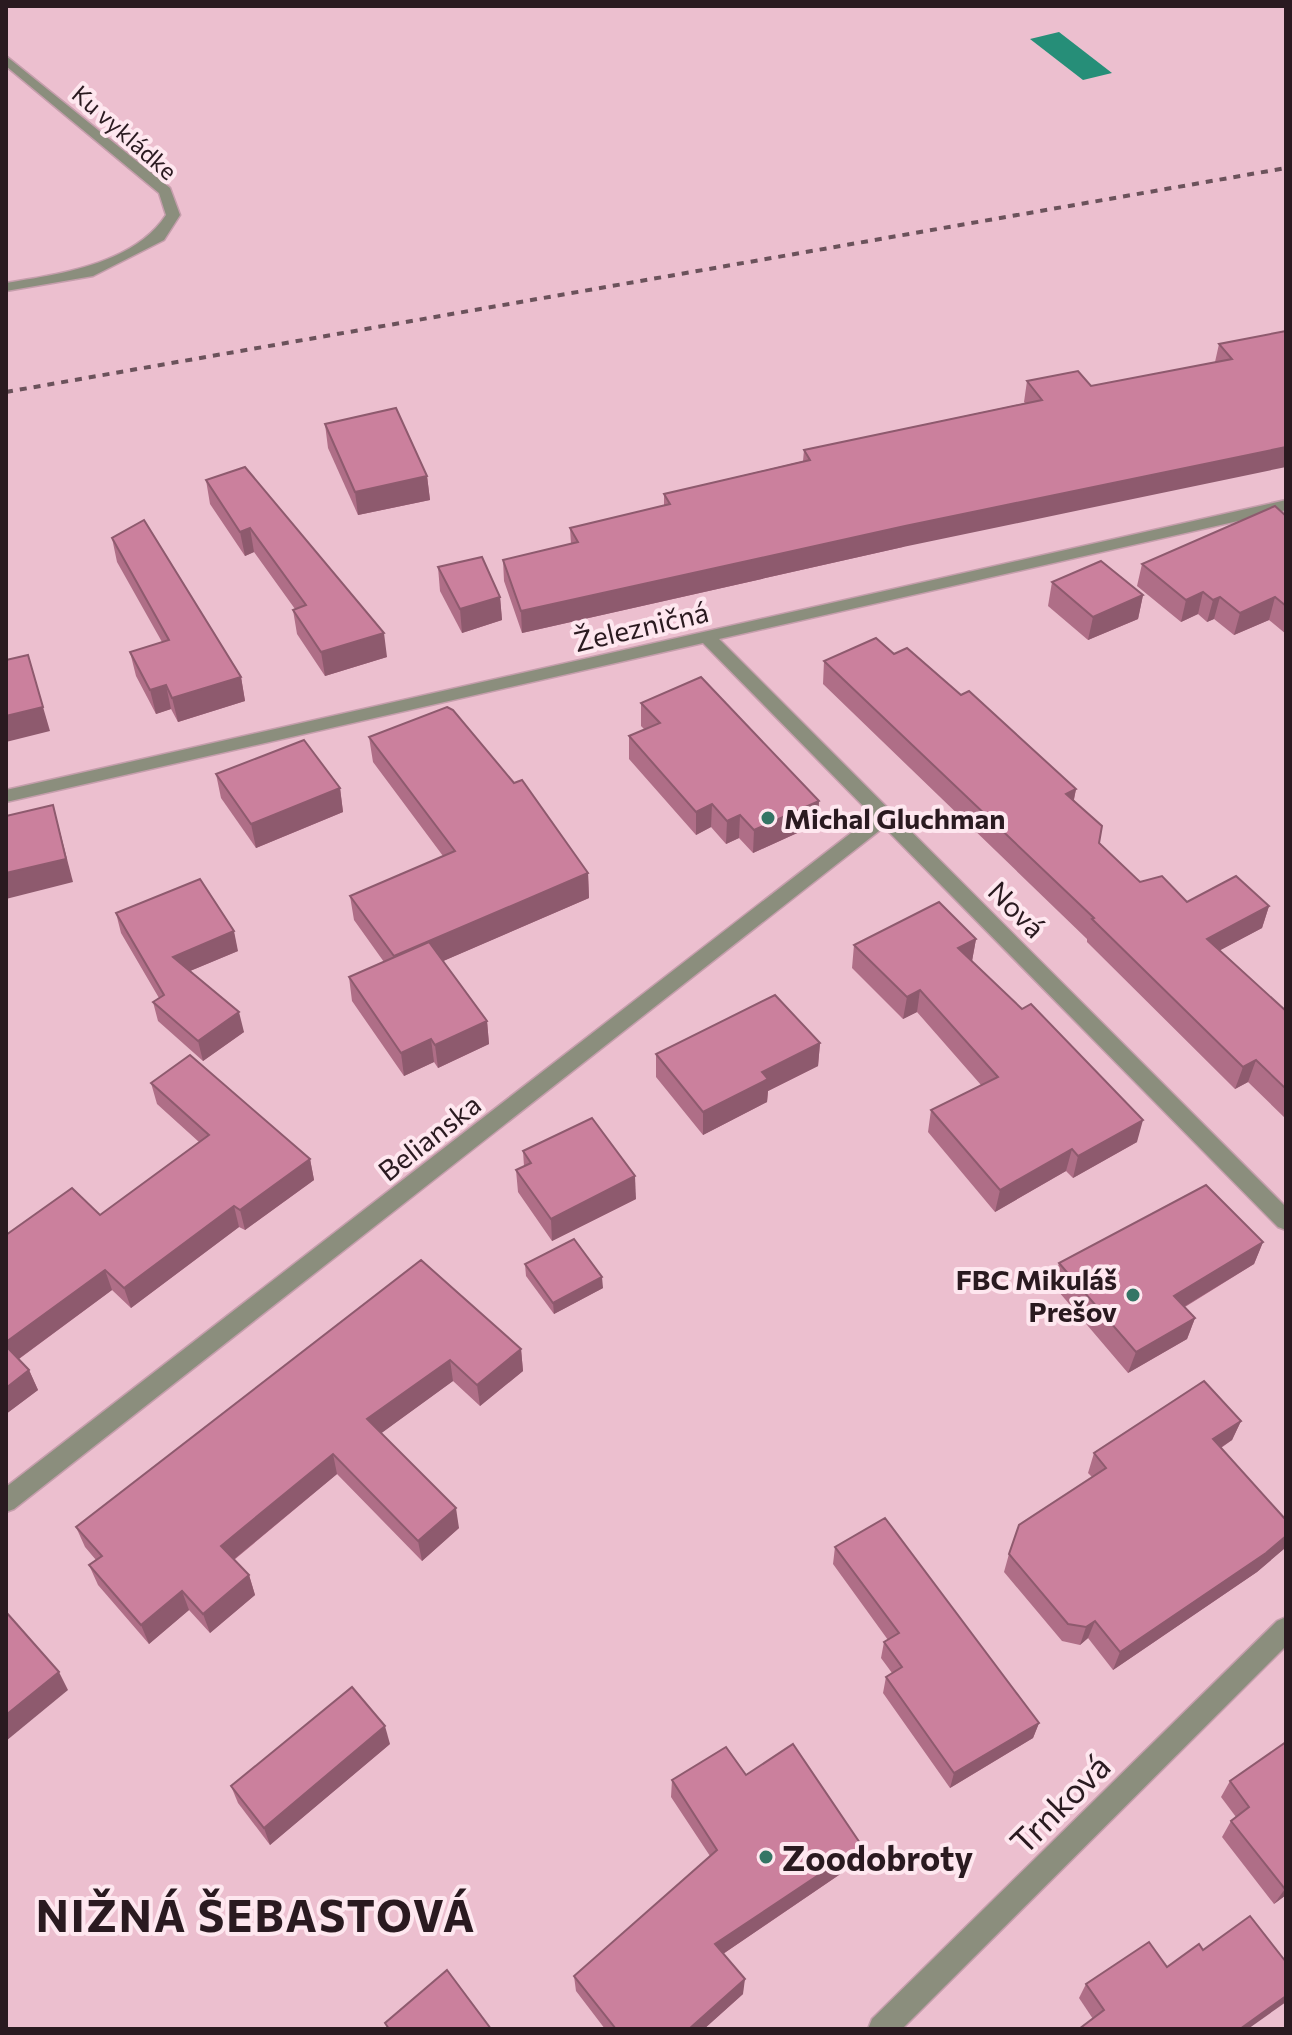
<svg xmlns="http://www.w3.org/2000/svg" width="1292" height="2035" font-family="Commissioner,sans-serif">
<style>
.water{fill:#268e78}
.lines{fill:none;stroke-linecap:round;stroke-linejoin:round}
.service-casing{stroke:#c59eac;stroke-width:3}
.minor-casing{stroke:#c59eac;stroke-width:3}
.service{fill:#8b8e7d;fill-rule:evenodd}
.minor{fill:#8b8e7d;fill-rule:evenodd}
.rail{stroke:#6b525b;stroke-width:4;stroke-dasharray:7 7;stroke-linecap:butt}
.wall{fill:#af6e87}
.shaded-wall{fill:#8e5a6e}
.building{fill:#cb809d;stroke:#8e5a6e;stroke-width:2}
.poi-dot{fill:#347565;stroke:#fee7ef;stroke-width:3}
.labels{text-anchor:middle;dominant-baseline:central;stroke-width:8;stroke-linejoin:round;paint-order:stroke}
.far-street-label{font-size:24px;fill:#2a1a20;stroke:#fee7ef}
.street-label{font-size:28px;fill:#2a1a20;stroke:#fee7ef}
.poi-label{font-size:28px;font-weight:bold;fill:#2a1a20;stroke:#fee7ef;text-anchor:start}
.near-street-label{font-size:34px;fill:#2a1a20;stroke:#fee7ef}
.near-poi-label{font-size:34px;font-weight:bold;fill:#2a1a20;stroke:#fee7ef;text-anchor:start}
.near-district-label{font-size:44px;font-weight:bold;letter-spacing:2px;fill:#2a1a20;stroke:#fee7ef}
</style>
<rect width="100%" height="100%" fill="#ecbfcf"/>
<!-- water -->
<polygon class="water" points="1059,32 1112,73 1083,80 1030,39"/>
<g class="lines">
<!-- service casing -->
<g class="service-casing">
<path id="service" d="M 6,56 L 170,188 L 180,215 L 164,240 L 93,276 L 6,291 L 6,283 C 60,274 134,264 166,215 L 159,193 L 6,66 Z"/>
</g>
<!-- minor casing -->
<g class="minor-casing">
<g id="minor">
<polygon points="1286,500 1286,510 719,639 1286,1207 1286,1230 1278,1227 884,827 14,1509 6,1512 6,1487 873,816 703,643 6,802 6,790"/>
<polygon points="1286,1617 1286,1646 902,2029 868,2029 872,2019 1277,1621"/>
</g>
</g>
<!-- service -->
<use href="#service" class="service"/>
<!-- minor -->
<use href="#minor" class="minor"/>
<!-- rail -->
<polyline class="rail" points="6,392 1286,168"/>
</g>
<!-- wall -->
<g class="wall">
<polygon points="1286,331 903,547 522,633 504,581 503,560 571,544 570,528 664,506 664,494 803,461 804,450 1025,403 1024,402 1027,381 1091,386 1215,362 1219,344"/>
<polygon points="325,424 427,476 430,500 358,515 328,448"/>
<polygon points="206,480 387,657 325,676 297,634 293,610 295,609 254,552 245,556 210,504"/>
<polygon points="1286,516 1286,634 1269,620 1234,635 1214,619 1207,622 1198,614 1181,622 1137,586 1142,564"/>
<polygon points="112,538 241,677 245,701 178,722 171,709 156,714 136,676 130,652 162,642 117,562"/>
<polygon points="438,567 500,597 502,620 462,633 440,591"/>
<polygon points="1052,582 1143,595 1138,619 1088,640 1048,606"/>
<polygon points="894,654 961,695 1076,789 1074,800 1099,843 1140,882 1187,902 1269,906 1262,928 1220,950 1286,1011 1286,1119 1248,1082 1235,1089 1087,942 1087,939 823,684 824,661"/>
<polygon points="641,703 819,801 817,824 753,853 739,838 726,844 711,827 696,835 629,759 629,736 645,730 641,726"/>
<polygon points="369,737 588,873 589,898 443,961 487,1021 489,1044 438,1068 434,1062 404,1076 352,1001 349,977 384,962 354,920 350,896 443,856 373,762"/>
<polygon points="216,774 340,788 343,812 256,848 221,798"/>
<polygon points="116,913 238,951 190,971 244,1032 203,1061 158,1021 153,1002 159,998 121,933"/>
<polygon points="976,939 972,961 1137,1142 1073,1178 1066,1171 995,1212 928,1132 931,1110 981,1085 917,1012 903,1019 852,968 854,945"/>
<polygon points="820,1043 818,1066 768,1091 767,1102 703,1135 656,1077 656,1054"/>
<polygon points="151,1083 310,1159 314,1180 245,1230 239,1227 131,1308 112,1290 19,1359 29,1370 38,1390 6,1414 6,1235 100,1215 199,1142 157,1104"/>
<polygon points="523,1151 636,1199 552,1241 518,1192 516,1170 524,1166"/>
<polygon points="1263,1242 1254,1264 1185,1307 1195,1318 1187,1339 1128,1373 1053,1285 1059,1263"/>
<polygon points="421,1260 521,1349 523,1371 480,1406 453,1381 381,1433 459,1528 422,1561 337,1474 234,1560 249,1575 255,1595 210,1633 189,1610 149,1644 98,1585 89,1565 96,1560 85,1547 76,1527"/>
<polygon points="525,1264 603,1288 554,1314 526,1276"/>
<polygon points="1241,1421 1232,1440 1221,1448 1285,1548 1257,1572 1113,1670 1088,1638 1080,1645 1062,1641 1004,1572 1009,1554 1092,1477 1088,1473 1094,1453"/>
<polygon points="835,1547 1039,1723 1033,1738 950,1788 883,1693 886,1677 892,1673 881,1658 884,1642 888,1640 833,1564"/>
<polygon points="1286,1742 1286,1895 1274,1904 1222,1837 1231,1821 1236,1817 1221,1797 1230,1781"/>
<polygon points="390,1744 270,1845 238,1803 231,1786"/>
<polygon points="746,1775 858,1862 723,1954 743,1994 704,2029 605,2029 576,1991 574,1976 710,1856 671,1797 672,1780"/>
<polygon points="1167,1967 1093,2019 1079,1998 1086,1984"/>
</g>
<!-- shaded-wall -->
<g class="shaded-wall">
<polygon points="1286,447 1286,467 903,547 522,633 521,611 905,526"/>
<polygon points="427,476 430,500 358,515 355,492"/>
<polygon points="250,528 254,552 245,556 240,532"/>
<polygon points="1203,592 1198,614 1181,622 1186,600"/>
<polygon points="1143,595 1138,619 1088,640 1093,617"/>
<polygon points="500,597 502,620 462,633 460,609"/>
<polygon points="1220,597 1214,619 1207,622 1213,600"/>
<polygon points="1275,597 1269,620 1234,635 1240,613"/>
<polygon points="384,633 387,657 325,676 321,652"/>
<polygon points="241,677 245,701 178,722 172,698"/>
<polygon points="166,685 171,709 156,714 150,690"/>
<polygon points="43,707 50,731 6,742 6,716"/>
<polygon points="340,788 343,812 256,848 251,824"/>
<polygon points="1076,789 1071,812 1066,794"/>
<polygon points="819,801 817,824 753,853 754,830"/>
<polygon points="712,804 711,827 696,835 696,812"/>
<polygon points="53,805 73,882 6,899 6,873"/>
<polygon points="740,815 739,838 726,844 727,821"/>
<polygon points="588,873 589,898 397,981 394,956"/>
<polygon points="1269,906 1262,928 1200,961 1207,939"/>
<polygon points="234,931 238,951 178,976 173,957"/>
<polygon points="976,939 972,961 958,948"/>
<polygon points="920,990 917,1012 903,1019 907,997"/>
<polygon points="239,1012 244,1032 203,1061 198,1041"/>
<polygon points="487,1021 489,1044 438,1068 435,1045"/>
<polygon points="431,1039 434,1062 404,1076 401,1053"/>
<polygon points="820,1043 818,1066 768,1091 767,1102 703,1135 703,1112 762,1072"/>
<polygon points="1256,1060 1248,1082 1235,1089 1243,1067"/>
<polygon points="1143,1120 1137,1142 1073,1178 1078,1156"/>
<polygon points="1072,1149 1066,1171 995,1212 1000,1190"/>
<polygon points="310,1159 314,1180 245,1230 240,1210"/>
<polygon points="635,1176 636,1199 552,1241 551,1219"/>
<polygon points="234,1206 239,1227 131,1308 124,1288"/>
<polygon points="1263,1242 1254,1264 1167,1317 1174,1296"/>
<polygon points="105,1270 112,1290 13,1363 6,1348 6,1342"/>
<polygon points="602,1277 603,1288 554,1314 553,1303"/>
<polygon points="1195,1318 1187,1339 1128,1373 1136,1352"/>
<polygon points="521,1349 523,1371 480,1406 477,1385"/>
<polygon points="450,1360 453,1381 372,1440 367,1419"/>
<polygon points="29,1370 38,1390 6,1414 6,1388"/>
<polygon points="1241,1421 1232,1440 1205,1458 1213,1439"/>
<polygon points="333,1454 337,1474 227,1565 221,1546"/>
<polygon points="456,1508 459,1528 422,1561 418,1541"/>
<polygon points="1286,1536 1286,1545 1285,1548 1257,1572 1113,1670 1120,1652"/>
<polygon points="249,1575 255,1595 210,1633 203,1614"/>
<polygon points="182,1591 189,1610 149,1644 141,1625"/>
<polygon points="1095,1621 1088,1638 1080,1645 1086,1627"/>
<polygon points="59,1672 68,1690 6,1741 6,1715"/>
<polygon points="1039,1723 1033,1738 950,1788 954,1773"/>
<polygon points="385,1726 390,1744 270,1845 264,1828"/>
<polygon points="862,1846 858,1862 714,1960 715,1944"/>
<polygon points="1286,1888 1286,1895 1274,1904 1285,1889"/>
<polygon points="745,1979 743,1994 704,2029 689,2029"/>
<polygon points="1286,1996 1286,2002 1248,2029 1240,2029"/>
</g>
<!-- building -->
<g class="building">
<polygon points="1286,331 1286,447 905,526 521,611 503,560 578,542 570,528 670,504 664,494 810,460 804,450 1042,400 1027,381 1078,371 1091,386 1232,359 1219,344"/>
<polygon points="396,408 427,476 355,492 325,424"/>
<polygon points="245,467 384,633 321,652 293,610 306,605 250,528 240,532 206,480"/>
<polygon points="1275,506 1286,516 1286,606 1275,597 1240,613 1220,597 1213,600 1203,592 1186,600 1142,564"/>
<polygon points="144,520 241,677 172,698 166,685 150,690 130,652 169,640 112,538"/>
<polygon points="482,557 500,597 460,609 438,567"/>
<polygon points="1101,561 1143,595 1093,617 1052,582"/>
<polygon points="876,638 894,654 907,648 961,695 969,691 1076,789 1066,794 1102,826 1099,843 1140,882 1162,876 1187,902 1236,876 1269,906 1207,939 1286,1011 1286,1089 1256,1060 1243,1067 1092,919 1094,918 824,661"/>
<polygon points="28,655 43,707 6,716 6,660"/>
<polygon points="701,677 819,801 754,830 740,815 727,821 712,804 696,812 629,736 660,723 641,703"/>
<polygon points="447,707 453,710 514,783 522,780 588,873 394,956 350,896 455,851 369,737"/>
<polygon points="304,740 340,788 251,824 216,774"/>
<polygon points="53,805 66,859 6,873 6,816"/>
<polygon points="200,879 234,931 173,957 239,1012 198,1041 153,1002 164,995 116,913"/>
<polygon points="939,902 976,939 958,948 1022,1009 1031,1004 1143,1120 1078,1156 1072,1149 1000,1190 931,1110 998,1077 920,990 907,997 854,945"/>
<polygon points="429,942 487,1021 435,1045 431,1039 401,1053 349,977"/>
<polygon points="775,995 820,1043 762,1072 768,1079 703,1112 656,1054"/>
<polygon points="190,1055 310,1159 240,1210 234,1206 124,1288 105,1270 6,1342 6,1235 72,1188 100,1215 209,1135 151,1083"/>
<polygon points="592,1118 635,1176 551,1219 516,1170 531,1163 523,1151"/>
<polygon points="1206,1185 1263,1242 1174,1296 1195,1318 1136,1352 1059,1263"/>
<polygon points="574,1239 602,1277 553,1303 525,1264"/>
<polygon points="421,1260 521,1349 477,1385 450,1360 367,1419 456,1508 418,1541 333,1454 221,1546 249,1575 203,1614 182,1591 141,1625 89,1565 102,1556 76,1527"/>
<polygon points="6,1346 29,1370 6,1388"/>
<polygon points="1204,1381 1241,1421 1213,1439 1286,1520 1286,1536 1266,1553 1120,1652 1095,1621 1086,1627 1068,1624 1009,1554 1019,1525 1106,1468 1094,1453"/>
<polygon points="885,1518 1039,1723 954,1773 886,1677 902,1667 884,1642 899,1633 835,1547"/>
<polygon points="6,1612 59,1672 6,1715"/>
<polygon points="352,1687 385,1726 264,1828 231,1786"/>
<polygon points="1286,1742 1286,1888 1285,1889 1231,1821 1249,1807 1230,1781"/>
<polygon points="793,1744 862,1846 715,1944 745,1979 689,2029 616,2029 574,1976 717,1850 672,1780 726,1747 746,1775"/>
<polygon points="1250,1916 1286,1962 1286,1996 1240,2029 1079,2029 1104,2010 1086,1984 1149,1942 1167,1967 1199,1944 1203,1950"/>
<polygon points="447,1970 491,2029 389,2029 385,2023"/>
</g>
<!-- markers -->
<g class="poi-dot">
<circle cx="768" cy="818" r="8"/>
<circle cx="1133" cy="1295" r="8"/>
<circle cx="766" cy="1857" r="8"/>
</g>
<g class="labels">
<!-- far-street labels -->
<g class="far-street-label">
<text transform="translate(125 132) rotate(41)">Ku vykládke</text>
</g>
<!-- street labels -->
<g class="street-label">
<text transform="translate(641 626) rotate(-13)">Železničná</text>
<text transform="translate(1017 909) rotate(45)">Nová</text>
<text transform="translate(429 1137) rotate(-38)">Belianska</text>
</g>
<!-- poi labels -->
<g class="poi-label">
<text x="784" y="818">Michal Gluchman</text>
<text x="1117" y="1279" text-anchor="end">FBC Mikuláš<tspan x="1117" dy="32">Prešov</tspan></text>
</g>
<!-- near-street labels -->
<g class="near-street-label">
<text transform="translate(1059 1803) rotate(-45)">Trnková</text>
</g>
<!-- near-poi labels -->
<g class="near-poi-label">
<text x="782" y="1857">Zoodobroty</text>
</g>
<!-- near-district labels -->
<g class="near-district-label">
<text x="256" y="1914">NIŽNÁ ŠEBASTOVÁ</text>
</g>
</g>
<!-- border -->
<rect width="1292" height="2035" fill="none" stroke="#2a1a20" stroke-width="16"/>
</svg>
